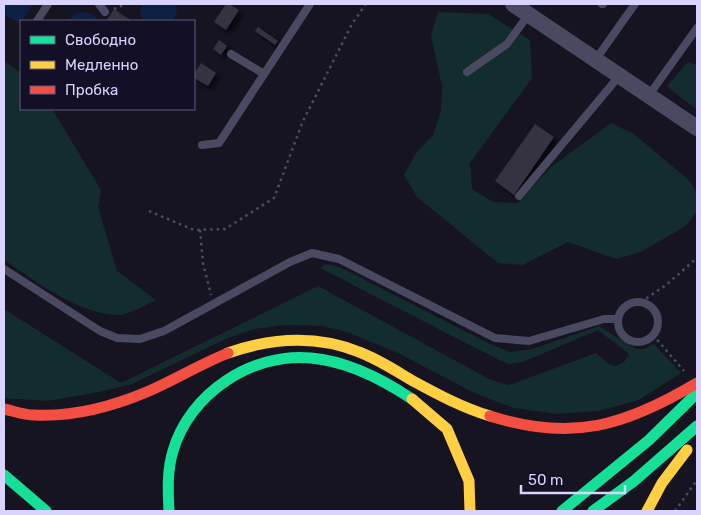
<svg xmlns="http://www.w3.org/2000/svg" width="701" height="515" font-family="Rubik,sans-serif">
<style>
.green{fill:#132c2d}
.water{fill:#0d2144}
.building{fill:#343243;filter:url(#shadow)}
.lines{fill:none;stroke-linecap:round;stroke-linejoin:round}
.path{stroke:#44505f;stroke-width:2.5;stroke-dasharray:2.5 4;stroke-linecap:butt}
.lane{stroke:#4a4962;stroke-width:8}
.street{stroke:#4a4962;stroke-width:16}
.fast{stroke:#16e098;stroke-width:11}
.slow{stroke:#ffcf43;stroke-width:11}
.jam{stroke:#f24e42;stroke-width:11}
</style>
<defs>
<filter id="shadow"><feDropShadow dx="4.5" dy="4.5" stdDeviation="2.5" flood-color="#0009"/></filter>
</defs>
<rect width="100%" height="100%" fill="#161421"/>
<!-- green -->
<g class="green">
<polygon points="438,12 488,14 530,40 532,78 470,163 472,189 493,202 517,203 551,167 611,123 634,134 691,182 697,194 697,211 686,226 641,252 616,259 568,242 523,265 498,263 417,197 404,175 416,153 433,135 441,111 442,86 431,35"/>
<path d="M 4,61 L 21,73 L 21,109 L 52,109 L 101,190 L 98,207 L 117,271 L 156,300 C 147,304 128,315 119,315 C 79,315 36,281 4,260 Z"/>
<polygon points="688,62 697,65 697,110 667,86"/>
<polygon points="325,264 340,267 488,343 510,352 532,349 599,326 636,349 644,349 654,344 681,373 639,400 598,411 557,414 514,408 474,393 400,354 347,332 323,326 287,325 254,329 228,338 132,384 99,392 47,401 4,398 4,309 121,383 318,286 491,380 509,385 596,353 609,364 616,366 624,362 629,354 598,330 523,362 509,364 499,360 320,268"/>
</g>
<!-- water -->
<g class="water">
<polygon points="4,4 33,4 20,24 4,14"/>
<polygon points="142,4 176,4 177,10 174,21 143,21 140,15"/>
<polygon points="80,12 92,14 99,21 68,21 75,14"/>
</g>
<!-- building -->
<g class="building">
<polygon points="226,4 229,4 239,10 226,30 214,22"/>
<polygon points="114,9 132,21 107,20"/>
<polygon points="258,27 278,41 275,45 255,31"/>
<polygon points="219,40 227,46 221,55 213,49"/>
<polygon points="201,63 216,73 208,86 194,78 194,74"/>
<polygon points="535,124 554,137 514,195 495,181"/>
</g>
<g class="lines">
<!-- path -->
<g class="path">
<polyline points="114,9 125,4"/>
<polyline points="149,211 194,230 225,229 274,198 303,121 352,24 366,4"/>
<polyline points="200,230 203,263 211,295"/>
<polyline points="641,302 666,285 697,258"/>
<polyline points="653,335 684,371"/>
<polyline points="675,511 697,480"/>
</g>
<!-- lane -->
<g class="lane">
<polyline points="99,4 105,12"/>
<polyline points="602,4 603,4"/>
<polyline points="37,21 48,4"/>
<polyline points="231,54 264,74"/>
<polyline points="596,59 635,4"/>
<polyline points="467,72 507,44 529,14"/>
<polyline points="649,95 697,28"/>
<polyline points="202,145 219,143 310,4"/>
<polyline points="519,196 620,75"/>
<polyline points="4,269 100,331 117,338 140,339 164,331 290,262 312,253 339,259 495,338 529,341 604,319 618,319"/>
<circle cx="638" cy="322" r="20"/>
</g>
<!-- street -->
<polyline class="street" points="513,4 697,128"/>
<!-- fast -->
<g class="fast">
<polyline points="4,475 46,511"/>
<path d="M 169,511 C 168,491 167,470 173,451 C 189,394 252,352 311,358 C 347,361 382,379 412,399"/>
<polyline points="562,511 649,440 697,393"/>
<polyline points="593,511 634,481 697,426"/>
</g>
<!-- slow -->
<g class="slow">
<path d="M 228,353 C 271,338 317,335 359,352 C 378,359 396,371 413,381 C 437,394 463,408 490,416"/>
<polyline points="412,399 447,429 469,481 470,511"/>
<polyline points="647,511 662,483 687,450"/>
</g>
<!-- jam -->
<g class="jam">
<path d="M 4,409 C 14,411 24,415 34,415 C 72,417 114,406 149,391 C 176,379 201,364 228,353"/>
<path d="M 490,416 C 572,442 625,426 697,383"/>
</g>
</g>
<!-- border -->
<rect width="701" height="515" fill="none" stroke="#d9d4ff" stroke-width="10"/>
<!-- legend -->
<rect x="20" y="20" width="175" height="90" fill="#130f26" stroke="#625e7d"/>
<rect x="30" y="36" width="25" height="8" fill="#16e098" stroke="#625e7d"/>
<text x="65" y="45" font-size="15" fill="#d9d4ff">Свободно</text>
<rect x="30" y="61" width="25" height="8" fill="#ffcf43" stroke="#625e7d"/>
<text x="65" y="70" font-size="15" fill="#d9d4ff">Медленно</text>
<rect x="30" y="86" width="25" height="8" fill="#f24e42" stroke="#625e7d"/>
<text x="65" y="95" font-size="15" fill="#d9d4ff">Пробка</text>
<!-- scale -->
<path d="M521 485v8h104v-8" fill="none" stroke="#d9d4ff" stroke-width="2.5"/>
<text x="528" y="485" font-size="15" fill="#d9d4ff" stroke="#130f26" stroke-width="4" paint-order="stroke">50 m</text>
</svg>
